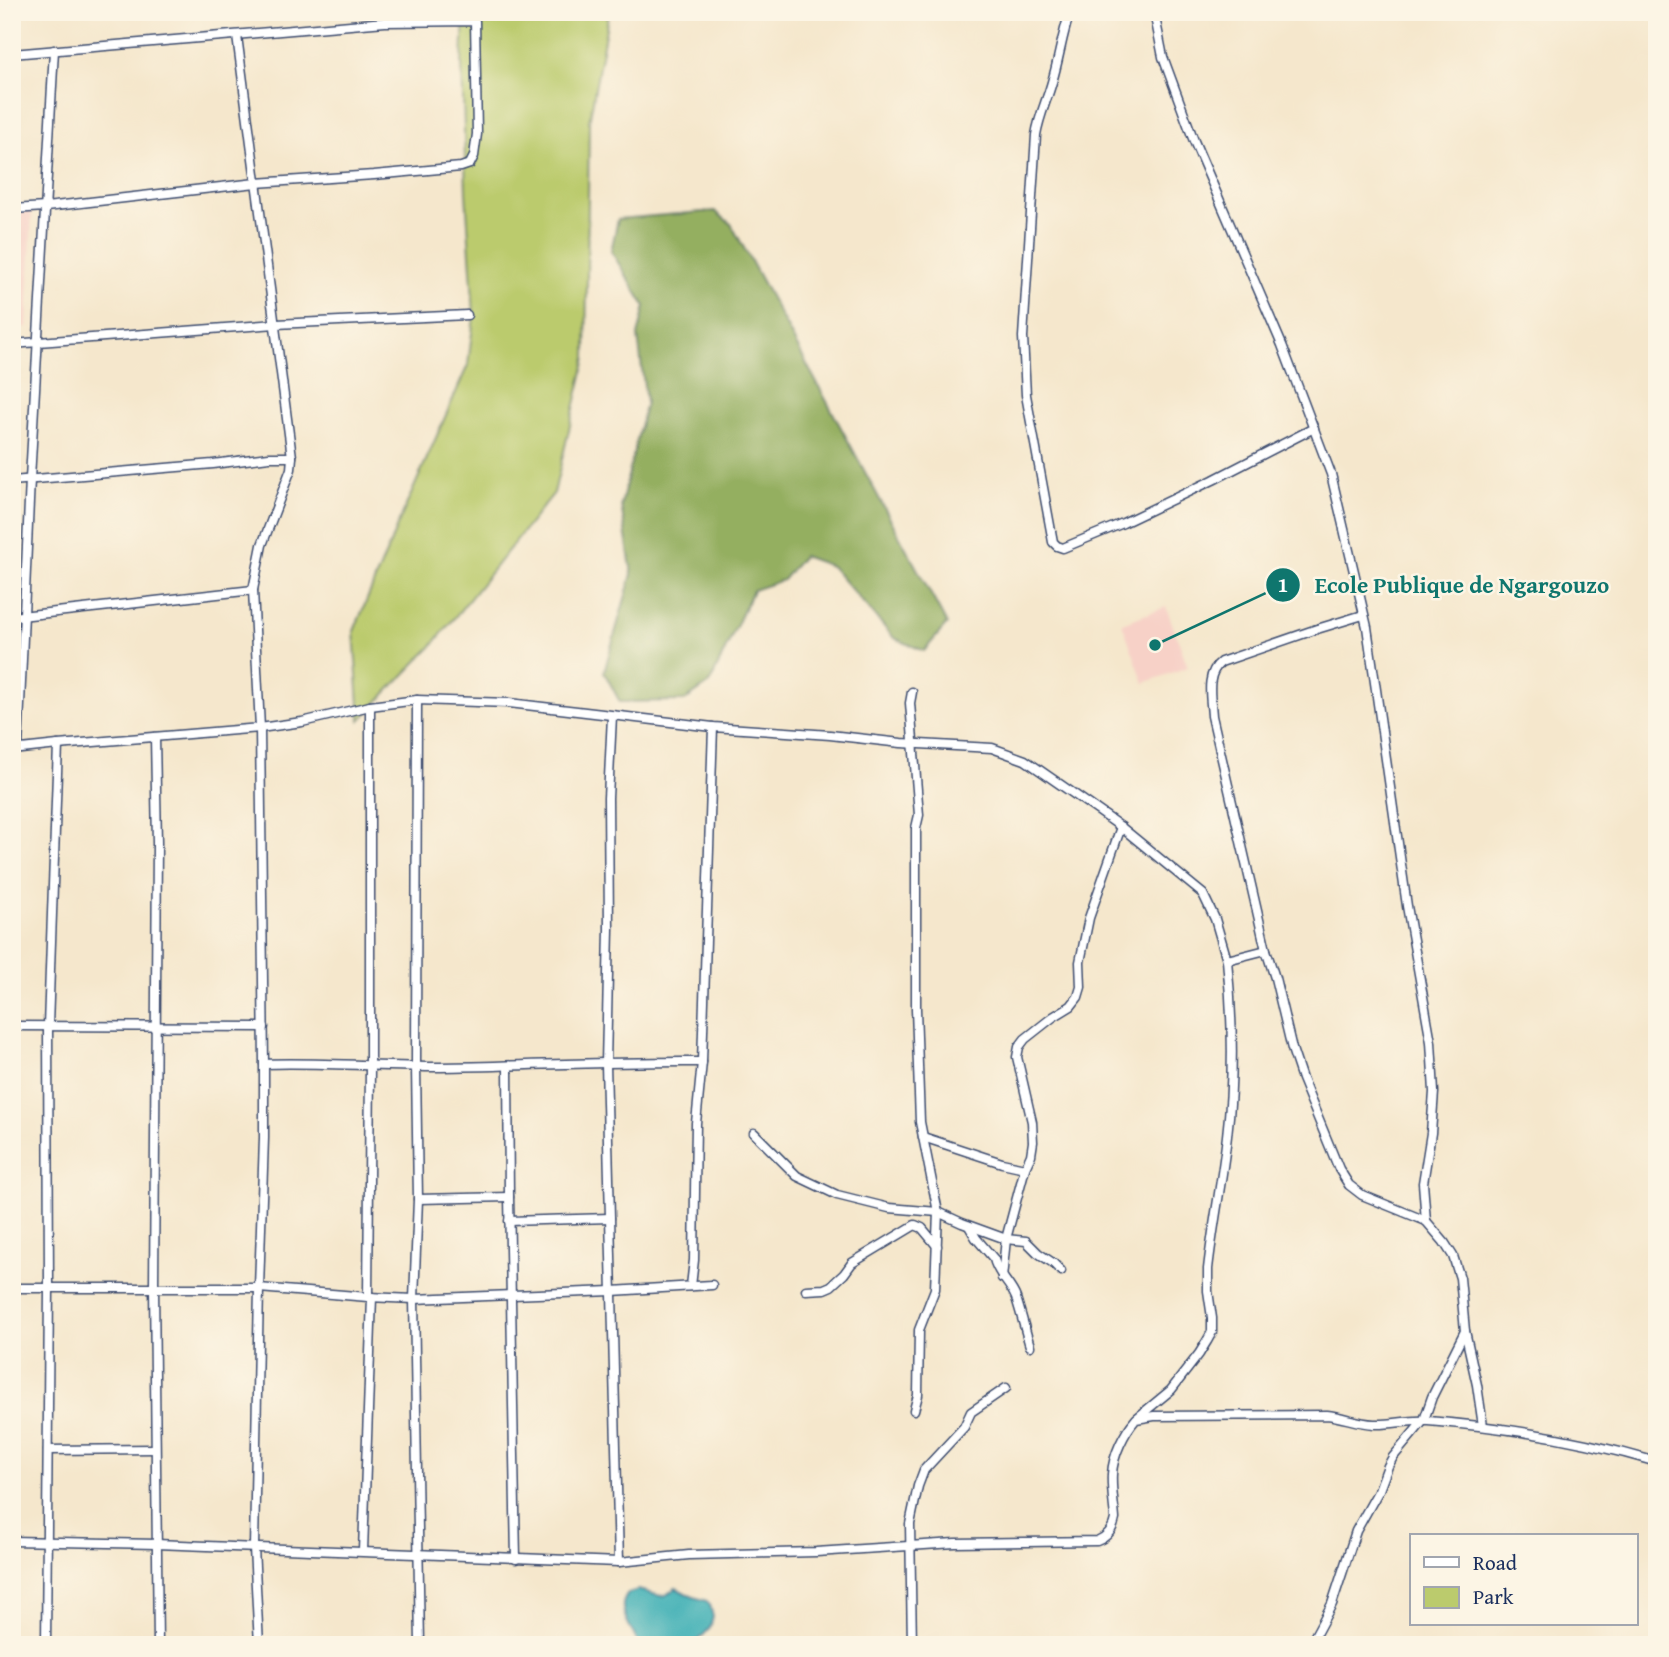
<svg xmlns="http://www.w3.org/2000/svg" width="1669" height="1657" font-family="'Gentium Book Plus',serif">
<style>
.built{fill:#f7d1c7}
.green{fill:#bbcb6d;stroke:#6b7d66;stroke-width:2}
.forest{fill:#94af60;stroke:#586f5f;stroke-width:2}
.water{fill:#3fb0b6;stroke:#2d708a;stroke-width:2}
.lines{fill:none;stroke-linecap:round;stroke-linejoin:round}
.street-casing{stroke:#3c4b6e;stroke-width:11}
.street{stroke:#fff;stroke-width:8}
.leader{fill:none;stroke:#0f766e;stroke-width:2.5}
.callout-dot{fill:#0f766e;stroke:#fcf5e5;stroke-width:2.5}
.mark-label{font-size:21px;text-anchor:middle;font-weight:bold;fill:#fff}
.callout-label{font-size:23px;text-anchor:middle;font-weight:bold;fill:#0f766e;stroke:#fcf5e5;stroke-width:5;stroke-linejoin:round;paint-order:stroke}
</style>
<rect width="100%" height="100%" fill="#fcf5e5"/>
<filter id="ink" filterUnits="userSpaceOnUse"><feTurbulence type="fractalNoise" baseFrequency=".0143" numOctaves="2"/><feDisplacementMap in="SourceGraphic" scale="14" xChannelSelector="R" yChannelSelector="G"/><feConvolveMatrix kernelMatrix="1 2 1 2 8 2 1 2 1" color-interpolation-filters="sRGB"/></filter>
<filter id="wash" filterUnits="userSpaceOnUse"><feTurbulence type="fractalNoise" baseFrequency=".00686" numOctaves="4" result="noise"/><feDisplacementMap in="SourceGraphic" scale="28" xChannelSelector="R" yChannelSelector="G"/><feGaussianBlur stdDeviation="1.57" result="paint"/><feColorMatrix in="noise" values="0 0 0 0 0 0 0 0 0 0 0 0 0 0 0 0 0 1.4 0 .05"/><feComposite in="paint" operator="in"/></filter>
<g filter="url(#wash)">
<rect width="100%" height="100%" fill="#f5e7cc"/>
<!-- built -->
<g class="built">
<polygon points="32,210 27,327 12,329 12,211"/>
<polygon points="1166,607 1188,667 1144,683 1122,623"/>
</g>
<!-- green -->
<polygon class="green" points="464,12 611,12 608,17 589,122 586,358 554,493 431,647 360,720 354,631 398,524 468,365 474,316 466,193 462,64"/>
<!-- forest -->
<polygon class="forest" points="715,211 731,224 947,624 924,651 894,638 831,566 803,556 783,580 753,590 710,683 684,701 620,702 604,672 632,574 621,505 646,402 638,336 645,306 611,251 618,219"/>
<!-- water -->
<path class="water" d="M 676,1588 L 691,1596 L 707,1601 L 710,1605 L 713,1617 L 710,1628 L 694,1645 L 639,1645 C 635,1635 621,1614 623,1604 C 623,1601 627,1595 628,1593 L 638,1590 L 661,1596 L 666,1595 Z"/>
</g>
<g filter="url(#ink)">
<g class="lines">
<!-- street casing -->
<g class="street-casing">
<g id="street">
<path d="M 1070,12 C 1062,35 1059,59 1052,82 C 1047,100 1039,116 1036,135 L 1023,337 L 1026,395 L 1053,542 L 1057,546 L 1063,548 L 1123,523 L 1213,480 L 1314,428"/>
<polyline points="1154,12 1163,57 1194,141 1282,345 1331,474 1367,627 1407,906 1431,1042 1434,1092 1431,1133 1423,1183 1426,1221"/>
<polyline points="237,36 292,457 291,469 262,545 253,590 260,728 264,1064 264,1138 259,1288 254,1548 259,1645"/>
<polyline points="12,54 385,22 475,21 477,134 474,156 470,164 461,167 374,175 256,183 46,207 12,209"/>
<polyline points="12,344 276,324 467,315"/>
<polyline points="12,481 213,464 269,457 292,457"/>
<path d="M 1363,615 L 1317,629 L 1221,662 C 1205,674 1211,698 1212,716 L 1266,950 L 1275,978 L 1292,1049 L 1302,1079 L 1339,1169 L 1349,1185 L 1362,1195 L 1426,1221 L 1444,1242 L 1453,1256 L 1460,1278 L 1465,1331 L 1477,1385 L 1483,1426"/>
<polyline points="12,617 253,590"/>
<polyline points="912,692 910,703 919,815 916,828 916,1009 920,1122 938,1212 935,1289 919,1330 918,1395 914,1410"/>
<polyline points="417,700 416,1067 418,1199 414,1299 420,1645"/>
<polyline points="612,716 608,798 609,929 606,1064 619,1562"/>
<polyline points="155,737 157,843 154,1287 158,1645"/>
<polyline points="18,749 30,479 54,50"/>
<polyline points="12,750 58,745 260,728 302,722 370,706 417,700 509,703 713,727 830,735 901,743 992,748 1025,760 1100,812 1121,827 1203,894 1215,919 1227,960"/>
<polyline points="12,1026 264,1027"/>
<path d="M 264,1064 C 323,1062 381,1067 440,1067 C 527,1066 615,1061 702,1062"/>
<polyline points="508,1067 509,1197 516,1559"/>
<polyline points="754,1133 797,1176 837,1195 889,1208 938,1212 962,1223 1006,1239 1026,1241 1038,1253 1053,1263 1061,1271"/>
<polyline points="923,1137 1002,1163 1025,1168"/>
<polyline points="418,1199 509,1197"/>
<polyline points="509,1221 610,1218"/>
<path d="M 969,1226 L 976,1238 L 994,1259 C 997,1274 1011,1284 1016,1298 C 1021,1313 1025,1330 1030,1346"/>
<polyline points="1002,1278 1006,1239 1025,1168 1031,1155 1033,1142 1032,1122 1017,1057 1019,1047 1025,1039 1053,1017 1071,1006 1078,997 1081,987 1080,962 1089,918 1121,827"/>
<polyline points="691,1286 694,1260 696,1123 702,1062 713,727"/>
<polyline points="12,1288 259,1288 368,1297 414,1299 612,1291 712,1285"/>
<polyline points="806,1290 824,1289 831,1286 844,1274 852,1263 915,1225 922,1228 937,1246"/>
<polyline points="368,1297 370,1066 370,706"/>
<path d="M 1137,1418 L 1171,1390 L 1199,1354 L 1207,1341 L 1212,1332 L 1212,1318 L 1208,1291 L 1208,1269 C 1213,1225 1222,1181 1227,1136 C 1234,1078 1233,1019 1227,960 L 1266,950"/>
<polyline points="48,1450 155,1449"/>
<path d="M 12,1541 L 156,1544 L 619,1562 L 689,1555 L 816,1552 L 955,1543 L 1097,1541 C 1107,1537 1113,1530 1115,1519 C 1114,1504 1111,1489 1112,1474 C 1113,1455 1124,1433 1136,1419 L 1154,1416 L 1327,1415 C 1343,1417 1358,1423 1374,1424 C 1392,1425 1410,1419 1428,1421 C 1505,1427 1583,1440 1657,1462"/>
<polyline points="363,1551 372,1297"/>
<polyline points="46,1645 49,1288 48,1026 58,745"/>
<polyline points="912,1645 910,1524 918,1486 924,1470 964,1427 971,1412 1006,1388"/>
<polyline points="1310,1645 1332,1604 1356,1531 1379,1490 1388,1466 1393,1457 1424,1420 1432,1397 1465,1331"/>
</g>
</g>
<!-- street -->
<use href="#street" class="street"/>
</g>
</g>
<!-- callouts -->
<path class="leader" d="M1155 645L1283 585"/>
<g class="callout-dot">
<circle cx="1155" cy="645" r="7"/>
<circle cx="1283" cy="585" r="18"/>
</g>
<g class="mark-label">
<text x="1283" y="592">1</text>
</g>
<g class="callout-label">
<text x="1462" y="593">Ecole Publique de Ngargouzo</text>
</g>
<!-- margin -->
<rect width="1669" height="1657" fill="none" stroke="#fcf5e5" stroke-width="42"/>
<!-- legend -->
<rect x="1410" y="1534" width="228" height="91" fill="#fcf5e5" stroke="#a2a6af" stroke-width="2"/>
<rect x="1424" y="1557" width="35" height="10" fill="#ffffff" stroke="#a2a6af" stroke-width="2"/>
<text x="1473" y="1570" font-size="21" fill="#1b2f5e">Road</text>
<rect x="1424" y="1587" width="35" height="21" fill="#bbcb6d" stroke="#a2a6af" stroke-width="2"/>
<text x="1473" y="1604" font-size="21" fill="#1b2f5e">Park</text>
</svg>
